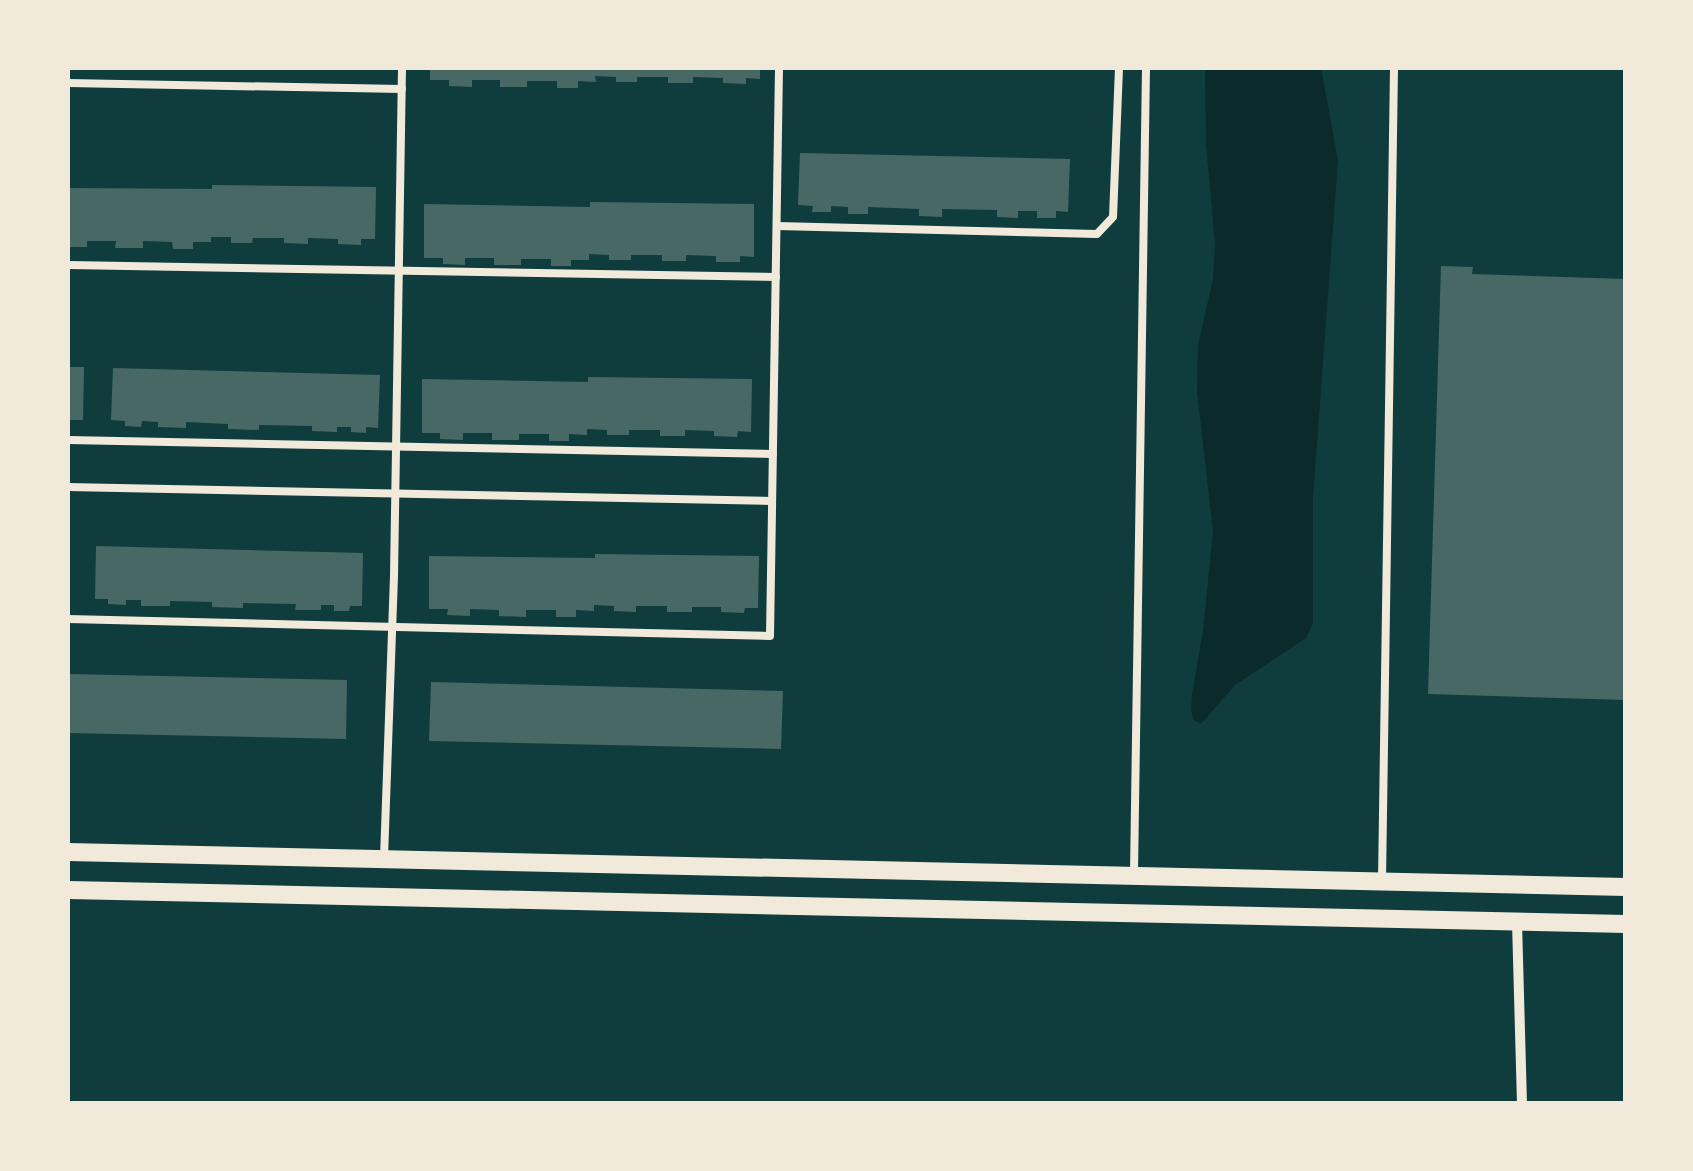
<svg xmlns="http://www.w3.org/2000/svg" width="1693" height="1171" font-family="Karla,sans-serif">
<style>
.water{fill:#0a2a2b}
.building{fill:#486865}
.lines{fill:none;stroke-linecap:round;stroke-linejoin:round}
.service{stroke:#f1e9da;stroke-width:8}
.minor{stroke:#f1e9da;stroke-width:10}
.tertiary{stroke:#f1e9da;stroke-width:18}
</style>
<rect width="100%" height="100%" fill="#0f3d3e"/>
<!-- water -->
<polygon class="water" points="1205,68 1321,68 1338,160 1313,497 1313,623 1306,638 1235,685 1201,724 1194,720 1191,711 1192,694 1203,631 1213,531 1197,391 1198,345 1213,279 1215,244 1206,144"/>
<!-- building -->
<g class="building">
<polygon points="430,68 760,68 760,79 746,78 746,84 723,83 723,78 693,77 693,83 668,83 668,77 637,77 637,82 616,82 616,77 595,76 596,82 578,81 578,88 557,88 557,81 527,81 527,87 500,87 500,80 472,80 472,87 449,86 449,80 430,80"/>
<polygon points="800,153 1070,159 1068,212 1056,211 1056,218 1037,218 1037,211 1018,211 1018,218 997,217 997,210 942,209 942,217 919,216 919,209 868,207 868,214 848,214 848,207 831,206 831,212 812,212 813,206 798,205"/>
<polygon points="212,185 376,187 375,239 361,239 361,245 338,244 338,239 308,238 308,244 284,243 284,238 253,238 252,243 231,243 231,237 211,237 211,242 193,242 193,249 173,249 172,242 143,241 143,248 115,248 116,241 87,241 87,247 68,247 68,188 212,189"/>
<polygon points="590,202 754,204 754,257 740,256 740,262 716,262 716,256 686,255 686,261 662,261 662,255 631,255 631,260 609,260 609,255 589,254 589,260 571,260 571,266 551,266 551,259 521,259 521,265 494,265 494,258 465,258 465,265 443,264 443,258 424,258 424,204 590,207"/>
<polygon points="1441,266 1473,267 1472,274 1626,279 1626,700 1428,694"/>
<polygon points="68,367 84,367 83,420 68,420"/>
<polygon points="113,368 380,375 378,428 366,427 366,433 351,432 351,427 337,427 337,432 312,431 312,426 259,425 259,430 228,429 228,424 186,422 186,428 158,427 158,422 142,421 141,427 125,426 125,421 111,420"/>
<polygon points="588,377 752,379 751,432 738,431 737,437 714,436 714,431 685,430 685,436 660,436 660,430 629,430 629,435 607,435 607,430 587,429 587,435 569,434 569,441 549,441 549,434 519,434 519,440 492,440 492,433 463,433 463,440 440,439 440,433 422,433 422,379 588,382"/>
<polygon points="96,546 363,553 362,606 350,606 349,611 334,611 334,605 321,605 321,610 295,610 296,604 243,603 243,608 212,607 212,602 170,601 170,606 141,606 141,600 126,600 126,605 108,604 108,599 95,599"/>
<polygon points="595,554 759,556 758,608 745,608 744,613 721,612 721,607 692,607 692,612 667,612 667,606 636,606 636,612 614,611 614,606 594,605 594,611 576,610 576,617 556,617 556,610 526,610 526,617 499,616 499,610 470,609 470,616 447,615 448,609 429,609 429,556 595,558"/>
<polygon points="68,674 347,680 346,739 68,733"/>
<polygon points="431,682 783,691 781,749 429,741"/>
</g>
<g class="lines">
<!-- service -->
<g class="service">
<polyline points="68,83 402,89"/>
<polyline points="777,226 1097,234 1113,217 1119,68"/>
<polyline points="68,265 776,277"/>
<polyline points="68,440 773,454"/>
<polyline points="68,487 772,501"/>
<polyline points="68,619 770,636 779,68"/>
<polyline points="384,858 394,576 402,68"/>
<polyline points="1134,873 1146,68"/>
<polyline points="1382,881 1394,68"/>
</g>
<!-- minor -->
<polyline class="minor" points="1517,922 1522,1104"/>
<!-- tertiary -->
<g class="tertiary">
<polyline points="68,852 1626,887"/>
<polyline points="68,890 1626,924"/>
</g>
</g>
<!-- border -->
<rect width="1693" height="1171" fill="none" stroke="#f1e9da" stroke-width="140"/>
</svg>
